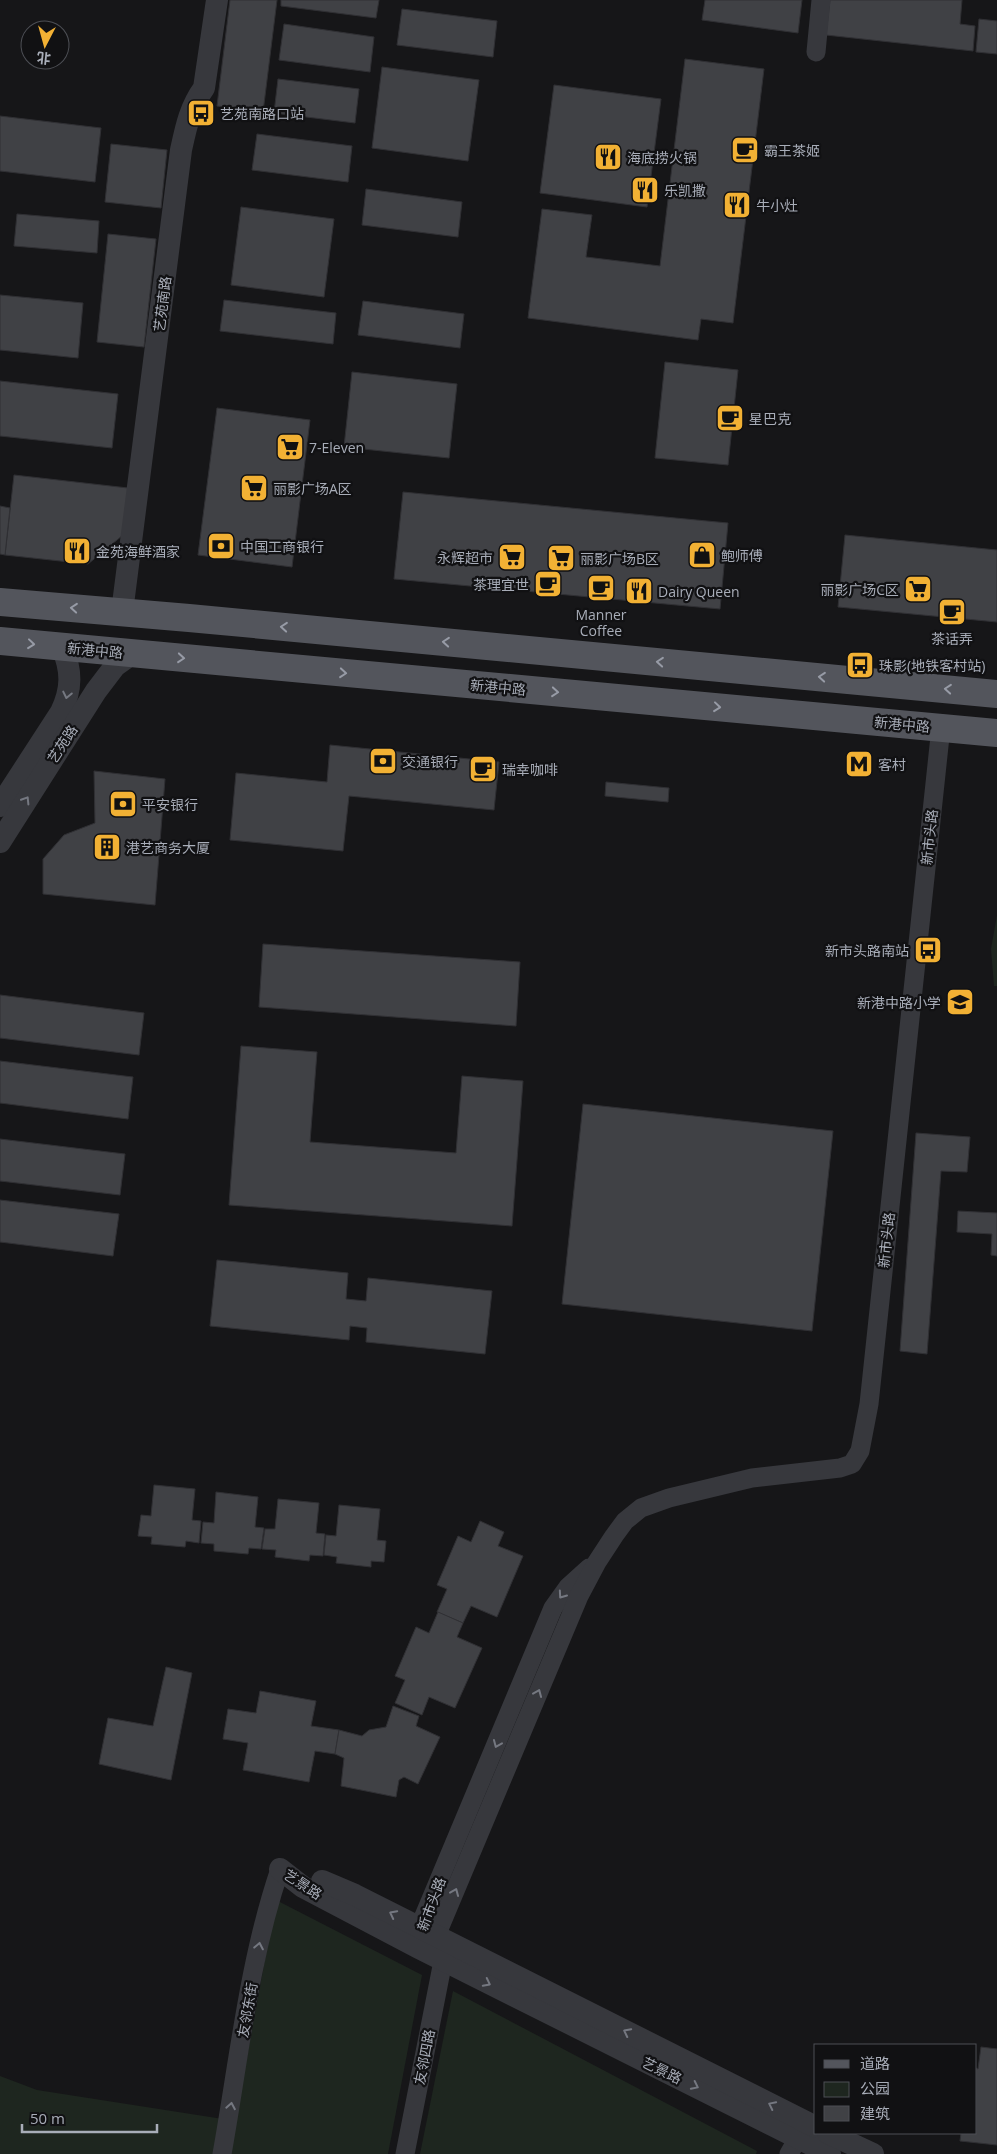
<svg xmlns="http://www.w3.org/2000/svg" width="997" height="2154" font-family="'Open Sans','Noto Sans SC',sans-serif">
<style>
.green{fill:#1e261f}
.building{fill:#404145;stroke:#303034}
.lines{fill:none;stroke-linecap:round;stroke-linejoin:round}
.minor{stroke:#37383d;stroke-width:19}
.tertiary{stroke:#37383d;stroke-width:22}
.primary{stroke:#53555c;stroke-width:28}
.oneway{stroke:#979ba6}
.oneway2{stroke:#757881}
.labels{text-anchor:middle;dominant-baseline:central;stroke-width:4.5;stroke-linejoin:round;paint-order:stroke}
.poi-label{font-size:14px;fill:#a8adb8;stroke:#111113;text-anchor:start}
.street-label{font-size:14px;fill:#a8adb8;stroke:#111113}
</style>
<rect width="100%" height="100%" fill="#161618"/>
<!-- green -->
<g class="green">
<polygon points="997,915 997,986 994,986 991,949"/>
<polygon points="276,1900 422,1975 388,2154 229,2154"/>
<polygon points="453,1991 757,2151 756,2154 420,2154"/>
<polygon points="0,2076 37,2090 223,2119 216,2154 0,2154"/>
</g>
<!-- building -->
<g class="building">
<polygon points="230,0 277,0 263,112 217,106"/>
<polygon points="281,0 379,0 376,18 281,6"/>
<polygon points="705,0 802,0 798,33 702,20"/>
<polygon points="830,0 962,0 960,24 975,26 973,51 826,35"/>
<polygon points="402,9 497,21 493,57 397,45"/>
<polygon points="979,19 997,21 997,54 976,52"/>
<polygon points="284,24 374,37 370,72 279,60"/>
<polygon points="685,59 764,69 733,323 701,319 698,340 528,318 542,209 592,215 586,257 660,266"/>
<polygon points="382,67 479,80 468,161 372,148"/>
<polygon points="278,79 359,89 355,123 274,113"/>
<polygon points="554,85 661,99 647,207 540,193"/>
<polygon points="0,116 101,128 95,182 0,171"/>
<polygon points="257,134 352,146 348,182 252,170"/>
<polygon points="111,144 167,150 161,208 105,202"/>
<polygon points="366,189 462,202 458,237 362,225"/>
<polygon points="241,207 334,219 324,297 231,285"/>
<polygon points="17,214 99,221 97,253 14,246"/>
<polygon points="108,234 156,239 144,347 97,342"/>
<polygon points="0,295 83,303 78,358 0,350"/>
<polygon points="224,300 336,313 333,344 220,331"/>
<polygon points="363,301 464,314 460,348 358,335"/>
<polygon points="665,362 738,370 728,465 655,458"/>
<polygon points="352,372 457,384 449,458 344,447"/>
<polygon points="0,381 118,394 112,448 0,436"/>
<polygon points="217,408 310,420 292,567 198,555"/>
<polygon points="14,475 128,488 123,535 88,564 5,555"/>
<polygon points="403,492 728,523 720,609 394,579"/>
<polygon points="0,506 10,508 5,555 0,554"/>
<polygon points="845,535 997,550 997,622 838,607"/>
<polygon points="330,745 499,762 494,810 349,796 343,851 230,840 236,773 327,782"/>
<polygon points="94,771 165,779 155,905 43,894 43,859 64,835 95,823"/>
<polygon points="606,782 669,788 668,802 605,796"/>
<polygon points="263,944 520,962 516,1026 259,1007"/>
<polygon points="0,995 144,1013 139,1055 0,1038"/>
<polygon points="241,1046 317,1052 310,1142 456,1153 462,1076 523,1081 512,1226 229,1205"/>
<polygon points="0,1061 133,1077 128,1119 0,1103"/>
<polygon points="583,1104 833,1131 812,1331 562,1304"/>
<polygon points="916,1133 970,1137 967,1172 941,1171 927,1354 900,1351"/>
<polygon points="0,1139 125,1154 120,1195 0,1181"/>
<polygon points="0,1200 119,1214 113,1256 0,1242"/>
<polygon points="958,1211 997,1213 997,1256 991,1255 992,1234 957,1232"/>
<polygon points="217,1260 348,1273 346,1299 366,1301 368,1278 492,1291 485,1354 366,1342 367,1328 350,1326 349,1340 210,1326"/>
<polygon points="154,1485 195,1489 192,1520 201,1521 199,1543 186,1541 185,1547 151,1544 152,1537 138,1536 141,1515 151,1516"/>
<polygon points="216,1492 258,1497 255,1527 264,1528 261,1549 249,1548 248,1554 214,1551 214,1544 201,1543 203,1522 214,1523"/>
<polygon points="278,1499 319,1503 316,1533 325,1534 323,1556 310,1555 309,1561 275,1557 276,1550 262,1549 265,1529 275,1529"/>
<polygon points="339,1505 380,1509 377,1540 386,1541 384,1562 371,1561 371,1567 336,1563 337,1557 324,1555 326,1535 336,1536"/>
<polygon points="480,1521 504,1532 498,1546 523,1556 497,1617 471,1606 463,1623 437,1612 447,1589 437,1585 458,1536 471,1542"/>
<polygon points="438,1612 463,1623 457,1637 482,1648 455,1708 429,1697 422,1715 395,1703 405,1680 395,1676 416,1627 429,1633"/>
<polygon points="166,1667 192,1673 171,1780 99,1764 108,1718 153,1726"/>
<polygon points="260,1691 316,1701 311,1726 339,1730 335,1754 315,1751 309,1782 243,1770 248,1743 223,1739 228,1709 256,1713"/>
<polygon points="393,1706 419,1716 416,1726 440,1737 418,1784 404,1777 399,1780 396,1797 341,1786 344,1758 335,1754 339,1730 362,1736 369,1730 386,1727"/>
<polygon points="981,2047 997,2049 997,2145 960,2141 961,2133 976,2133 976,2068 978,2069"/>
</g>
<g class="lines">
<!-- minor -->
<g class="minor">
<polyline points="816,52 821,0"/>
<polyline points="419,1942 419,1928 553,1608 568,1587 589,1568"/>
<polyline points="426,1943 436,1936 579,1596 597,1562 614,1536 625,1521 641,1508 669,1498 752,1478 840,1468 852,1464 860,1451 869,1404 941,727"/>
<path d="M 222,2154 C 239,2059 249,1960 280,1869"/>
<polyline points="405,2154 443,1961"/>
<polyline points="789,2154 798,2138 810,2131"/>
</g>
<!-- tertiary -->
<g class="tertiary">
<path d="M 122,612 L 181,150 C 186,127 190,107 204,88 L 217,0"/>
<path d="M 0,806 L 61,712 C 72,689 72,671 62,647"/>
<polyline points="0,842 96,691 115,666 133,653"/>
<polyline points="280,1869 303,1887 419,1948 830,2154"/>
<polyline points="322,1881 355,1895 816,2127"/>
<polyline points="828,2133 873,2154"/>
</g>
<!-- primary -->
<g class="primary">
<polyline points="0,602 189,618 997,694"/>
<polyline points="0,641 997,733"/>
</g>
</g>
<!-- one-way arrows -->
<defs><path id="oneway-chevron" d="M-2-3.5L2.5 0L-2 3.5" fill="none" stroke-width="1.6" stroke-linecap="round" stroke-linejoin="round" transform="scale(1.25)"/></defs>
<g class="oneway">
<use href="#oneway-chevron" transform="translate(74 608) rotate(-175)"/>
<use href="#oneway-chevron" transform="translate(284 627) rotate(-175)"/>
<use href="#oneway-chevron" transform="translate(446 642) rotate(-175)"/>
<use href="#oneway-chevron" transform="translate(31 644) rotate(6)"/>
<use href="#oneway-chevron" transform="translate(181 658) rotate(5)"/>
<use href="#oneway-chevron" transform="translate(660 662) rotate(-175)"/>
<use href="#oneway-chevron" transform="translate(343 673) rotate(5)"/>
<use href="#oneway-chevron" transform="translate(822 677) rotate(-175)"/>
<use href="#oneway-chevron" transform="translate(948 689) rotate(-175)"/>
<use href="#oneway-chevron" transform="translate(555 692) rotate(5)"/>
<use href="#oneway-chevron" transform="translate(717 707) rotate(6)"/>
</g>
<g class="oneway2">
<use href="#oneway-chevron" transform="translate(67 695) rotate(102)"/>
<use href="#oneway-chevron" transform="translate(26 800) rotate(-58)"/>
<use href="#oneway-chevron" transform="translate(562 1595) rotate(125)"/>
<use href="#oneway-chevron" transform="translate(538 1693) rotate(-67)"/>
<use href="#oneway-chevron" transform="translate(497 1744) rotate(113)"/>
<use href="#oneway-chevron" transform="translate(455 1892) rotate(-67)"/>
<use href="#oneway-chevron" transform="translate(393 1914) rotate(-153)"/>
<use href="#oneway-chevron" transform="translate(259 1946) rotate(-79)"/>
<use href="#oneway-chevron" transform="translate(487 1983) rotate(27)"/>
<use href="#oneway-chevron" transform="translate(627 2032) rotate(-153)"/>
<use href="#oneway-chevron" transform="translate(695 2086) rotate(26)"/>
<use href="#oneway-chevron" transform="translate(772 2105) rotate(-154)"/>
<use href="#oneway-chevron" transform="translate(231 2106) rotate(-80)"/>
</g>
<!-- icons -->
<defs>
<g id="bus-square" transform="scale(1.4375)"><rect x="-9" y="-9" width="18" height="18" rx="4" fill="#f2b134" stroke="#111113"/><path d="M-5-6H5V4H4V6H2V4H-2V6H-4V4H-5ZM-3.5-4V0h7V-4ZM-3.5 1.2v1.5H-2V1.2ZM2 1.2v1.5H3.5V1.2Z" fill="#111"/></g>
<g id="cafe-square" transform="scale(1.4375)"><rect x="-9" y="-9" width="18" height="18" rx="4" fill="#f2b134" stroke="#111113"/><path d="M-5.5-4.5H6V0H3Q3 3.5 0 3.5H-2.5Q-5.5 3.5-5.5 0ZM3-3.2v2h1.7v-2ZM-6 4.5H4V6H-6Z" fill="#111"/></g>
<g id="restaurant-square" transform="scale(1.4375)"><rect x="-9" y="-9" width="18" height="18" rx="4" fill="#f2b134" stroke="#111113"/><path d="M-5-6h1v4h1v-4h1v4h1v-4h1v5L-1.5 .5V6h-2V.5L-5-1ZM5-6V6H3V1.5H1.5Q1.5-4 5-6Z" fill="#111"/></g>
<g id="supermarket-square" transform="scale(1.4375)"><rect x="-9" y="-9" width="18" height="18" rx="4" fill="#f2b134" stroke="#111113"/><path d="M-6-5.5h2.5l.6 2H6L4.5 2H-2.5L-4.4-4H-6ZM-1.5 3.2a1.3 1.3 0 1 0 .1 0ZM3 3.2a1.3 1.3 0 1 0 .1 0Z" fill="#111"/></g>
<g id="bank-square" transform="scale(1.4375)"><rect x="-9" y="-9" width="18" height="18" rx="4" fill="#f2b134" stroke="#111113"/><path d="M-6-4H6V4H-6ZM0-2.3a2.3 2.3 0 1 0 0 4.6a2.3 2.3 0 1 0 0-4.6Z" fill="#111"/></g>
<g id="shop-square" transform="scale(1.4375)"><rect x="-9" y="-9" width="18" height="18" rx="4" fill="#f2b134" stroke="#111113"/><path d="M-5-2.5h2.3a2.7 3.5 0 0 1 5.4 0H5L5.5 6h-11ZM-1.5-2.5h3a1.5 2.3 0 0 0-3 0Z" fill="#111"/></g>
<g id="metro-square" transform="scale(1.4375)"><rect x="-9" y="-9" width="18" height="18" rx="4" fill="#f2b134" stroke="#111113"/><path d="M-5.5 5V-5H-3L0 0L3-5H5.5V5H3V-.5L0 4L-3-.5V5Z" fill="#111"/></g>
<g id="building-square" transform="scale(1.4375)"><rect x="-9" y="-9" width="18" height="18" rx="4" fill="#f2b134" stroke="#111113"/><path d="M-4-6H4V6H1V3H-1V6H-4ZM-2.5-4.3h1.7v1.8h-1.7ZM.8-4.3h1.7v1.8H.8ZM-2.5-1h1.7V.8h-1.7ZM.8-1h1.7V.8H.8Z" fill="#111"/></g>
<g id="school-square" transform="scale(1.4375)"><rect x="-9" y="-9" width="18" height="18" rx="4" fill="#f2b134" stroke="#111113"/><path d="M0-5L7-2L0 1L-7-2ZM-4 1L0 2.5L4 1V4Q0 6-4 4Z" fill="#111"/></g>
</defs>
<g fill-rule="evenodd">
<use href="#bus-square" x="201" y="113"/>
<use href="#cafe-square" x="745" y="150"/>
<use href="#restaurant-square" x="608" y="157"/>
<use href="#restaurant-square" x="645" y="190"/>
<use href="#restaurant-square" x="737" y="205"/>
<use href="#cafe-square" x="730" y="418"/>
<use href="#supermarket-square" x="290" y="447"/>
<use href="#supermarket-square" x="254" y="488"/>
<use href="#bank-square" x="221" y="546"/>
<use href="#restaurant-square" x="77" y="551"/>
<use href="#shop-square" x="702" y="555"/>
<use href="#supermarket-square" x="512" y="557"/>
<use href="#supermarket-square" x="561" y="558"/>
<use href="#cafe-square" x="548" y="584"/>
<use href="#cafe-square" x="601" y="588"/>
<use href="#supermarket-square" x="918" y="589"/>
<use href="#restaurant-square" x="639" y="591"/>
<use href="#cafe-square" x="952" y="612"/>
<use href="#bus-square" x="860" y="665"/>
<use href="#bank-square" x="383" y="761"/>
<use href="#metro-square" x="859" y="764"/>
<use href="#cafe-square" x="483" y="769"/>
<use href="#bank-square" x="123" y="804"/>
<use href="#building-square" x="107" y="847"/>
<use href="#bus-square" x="928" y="950"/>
<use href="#school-square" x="960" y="1002"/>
</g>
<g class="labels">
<!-- poi labels -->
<g class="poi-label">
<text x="220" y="113">艺苑南路口站</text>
<text x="764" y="150">霸王茶姬</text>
<text x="627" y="157">海底捞火锅</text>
<text x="664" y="190">乐凯撒</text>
<text x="756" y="205">牛小灶</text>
<text x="749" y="418">星巴克</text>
<text x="309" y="447">7-Eleven</text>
<text x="273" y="488">丽影广场A区</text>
<text x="240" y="546">中国工商银行</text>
<text x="96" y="551">金苑海鲜酒家</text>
<text x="721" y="555">鲍师傅</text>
<text x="493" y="557" text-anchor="end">永辉超市</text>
<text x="580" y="558">丽影广场B区</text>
<text x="529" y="584" text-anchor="end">茶理宜世</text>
<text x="899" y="589" text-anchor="end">丽影广场C区</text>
<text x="658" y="591">Dairy Queen</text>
<text x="601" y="614" text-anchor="middle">Manner<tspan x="601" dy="16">Coffee</tspan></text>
<text x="952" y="638" text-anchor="middle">茶话弄</text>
<text x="879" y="665">珠影(地铁客村站)</text>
<text x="402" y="761">交通银行</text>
<text x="878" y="764">客村</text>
<text x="502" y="769">瑞幸咖啡</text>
<text x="142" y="804">平安银行</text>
<text x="126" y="847">港艺商务大厦</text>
<text x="909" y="950" text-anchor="end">新市头路南站</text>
<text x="941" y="1002" text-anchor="end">新港中路小学</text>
</g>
<!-- street labels -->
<g class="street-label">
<text transform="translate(162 304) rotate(-83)">艺苑南路</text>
<text transform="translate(95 650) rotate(5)">新港中路</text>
<text transform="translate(498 687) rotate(5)">新港中路</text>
<text transform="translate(902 724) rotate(5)">新港中路</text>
<text transform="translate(62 744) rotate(-57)">艺苑路</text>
<text transform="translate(929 837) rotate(-84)">新市头路</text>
<text transform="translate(886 1240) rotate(-84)">新市头路</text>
<text transform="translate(303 1884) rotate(33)">艺景路</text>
<text transform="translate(431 1904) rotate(-70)">新市头路</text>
<text transform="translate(247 2010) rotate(-80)">友邻东街</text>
<text transform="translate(424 2057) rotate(-79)">友邻四路</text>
<text transform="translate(662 2070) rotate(26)">艺景路</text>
</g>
</g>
<!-- legend -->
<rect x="814" y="2044" width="162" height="90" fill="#111113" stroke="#4d4f55"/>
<rect x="824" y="2060" width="25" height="8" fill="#53555c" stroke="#4d4f55"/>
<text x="860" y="2069" font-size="15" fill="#a8adb8">道路</text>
<rect x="824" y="2082" width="25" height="15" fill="#1e261f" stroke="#4d4f55"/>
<text x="860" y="2094" font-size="15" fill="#a8adb8">公园</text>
<rect x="824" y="2106" width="25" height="15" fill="#404145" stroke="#4d4f55"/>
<text x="860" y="2119" font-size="15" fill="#a8adb8">建筑</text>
<!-- north arrow -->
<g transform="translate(45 45) rotate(186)"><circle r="24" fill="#111113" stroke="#4d4f55"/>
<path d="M0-4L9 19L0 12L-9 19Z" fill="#f2b134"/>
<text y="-8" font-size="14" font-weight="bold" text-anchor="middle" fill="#a8adb8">北</text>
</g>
<!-- scale -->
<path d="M22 2124v8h135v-8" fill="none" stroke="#a8adb8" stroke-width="2.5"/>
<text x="30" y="2124" font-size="15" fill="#a8adb8" stroke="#111113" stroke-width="4" paint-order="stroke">50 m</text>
</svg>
